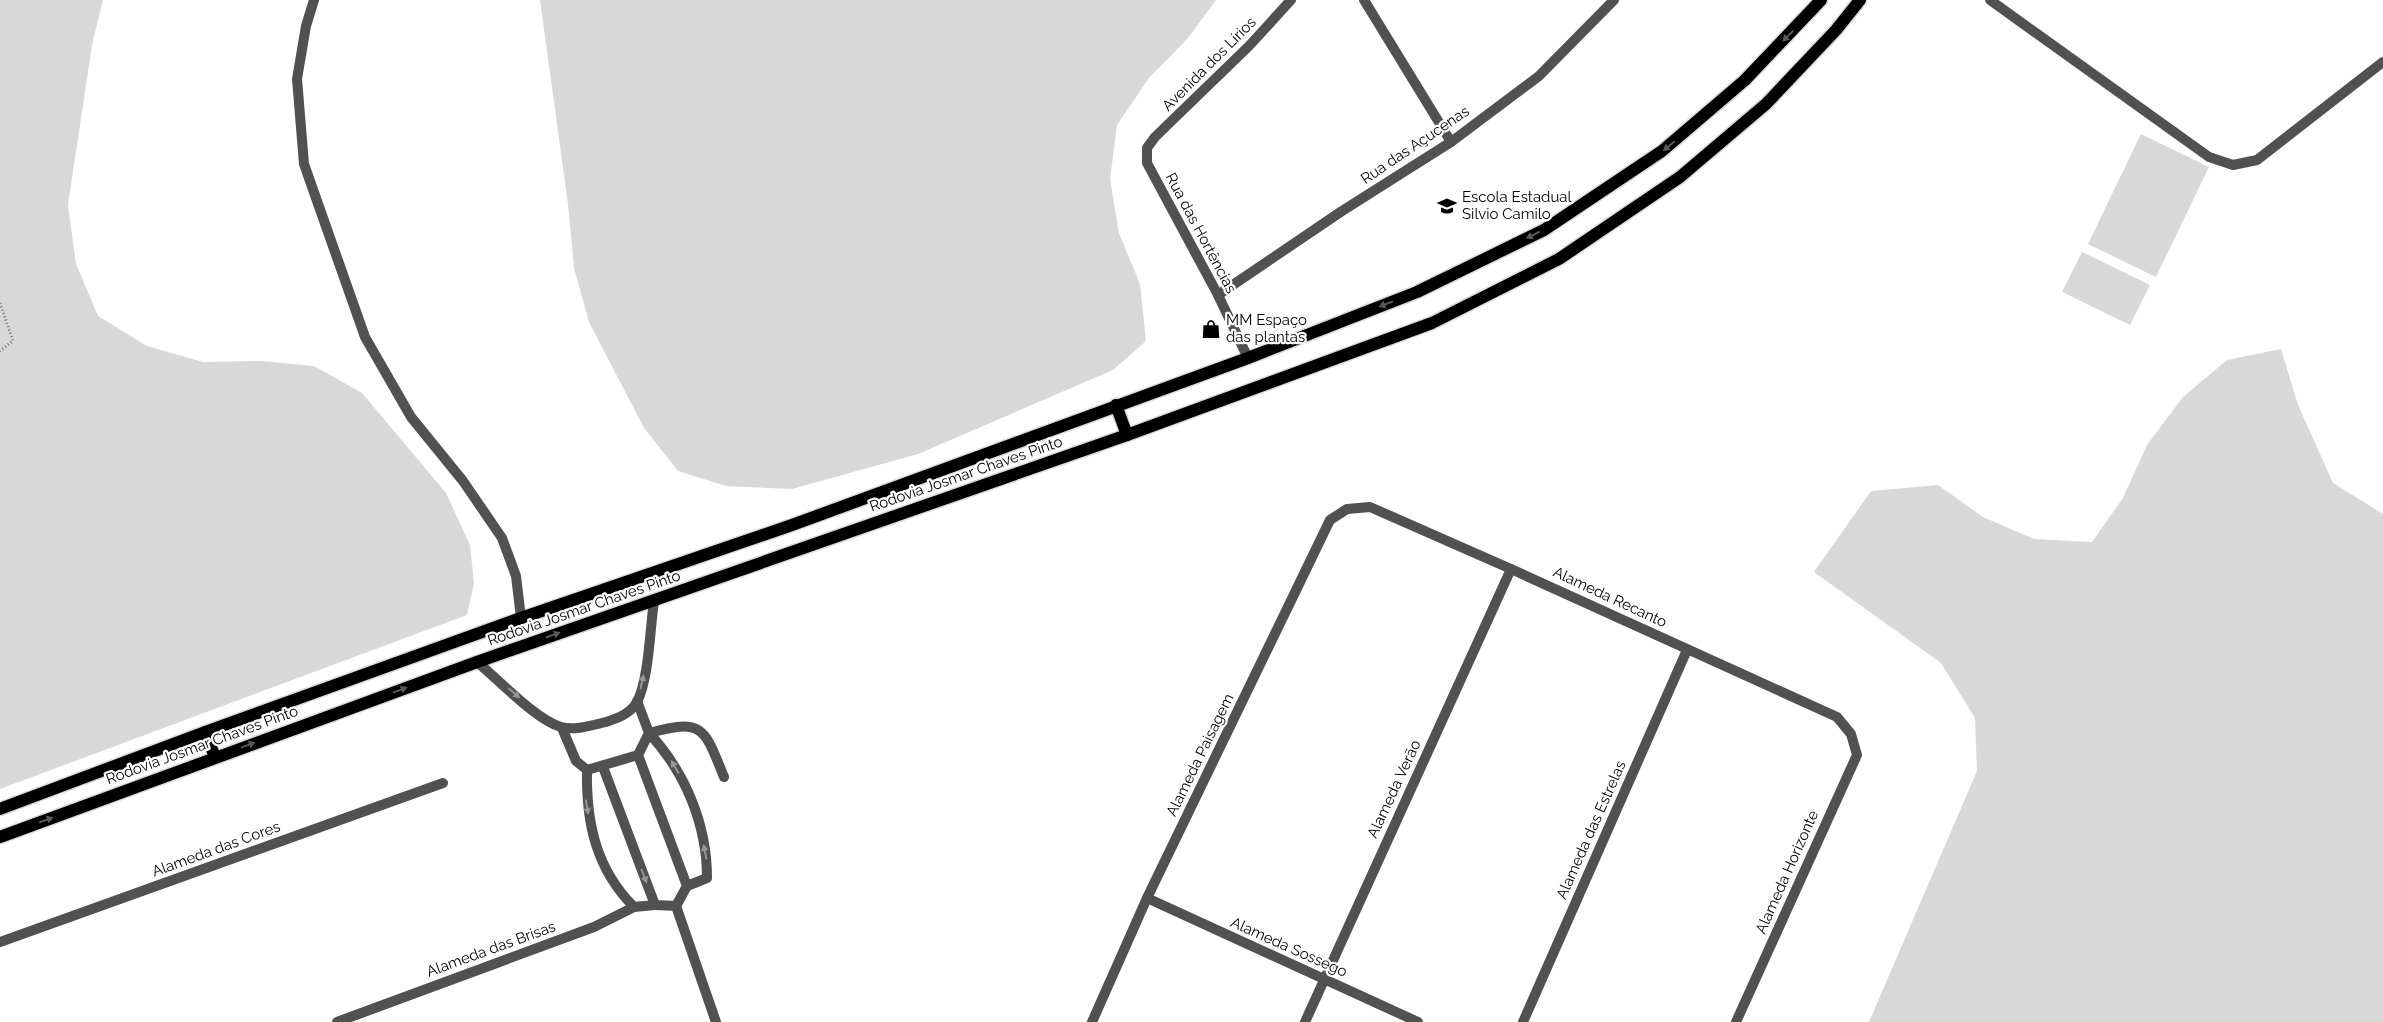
<svg xmlns="http://www.w3.org/2000/svg" width="2383" height="1022" font-family="Raleway,sans-serif">
<style>
.green{fill:#d8d8d8}
.lines{fill:none;stroke-linecap:round;stroke-linejoin:round}
.primary-casing{stroke:#dbdbdb;stroke-width:15}
.path{stroke:#737373;stroke-width:3;stroke-dasharray:1 2.5;stroke-linecap:butt}
.service{stroke:#515151;stroke-width:10}
.minor{stroke:#515151;stroke-width:10}
.primary{stroke:#000;stroke-width:12}
.oneway{fill:#595959}
.oneway2{fill:#979797}
.labels{text-anchor:middle;dominant-baseline:central;stroke-width:4.5;stroke-linejoin:round;paint-order:stroke}
.street-label{font-size:15px;fill:#000;stroke:#fff}
.poi-label{font-size:15px;fill:#000;stroke:#fff;text-anchor:start}
</style>
<rect width="100%" height="100%" fill="#fff"/>
<!-- green -->
<g class="green">
<polygon points="0,0 103,0 92,45 68,205 76,264 98,316 147,346 203,362 260,361 314,366 362,393 446,493 470,545 474,583 467,615 0,789"/>
<polygon points="540,0 1216,0 1188,38 1149,78 1117,125 1110,179 1119,233 1140,284 1146,341 1113,370 918,454 792,489 726,486 678,471 644,428 589,322 574,268 568,204"/>
<polygon points="2141,134 2209,167 2156,277 2088,244"/>
<polygon points="2082,252 2150,285 2130,325 2062,292"/>
<polygon points="2281,349 2298,405 2333,483 2383,514 2383,1022 1869,1022 1977,771 1975,718 1941,663 1814,572 1871,491 1938,485 1983,517 2034,539 2092,542 2123,498 2147,445 2183,397 2227,360"/>
</g>
<g class="lines">
<!-- primary casing -->
<g class="primary-casing">
<g id="primary">
<polyline points="1116,405 1127,435"/>
<polyline points="205,732 215,757"/>
<polyline points="0,809 205,732 521,618 792,525 1248,358 1417,292 1544,230 1662,151 1745,80 1821,0"/>
<polyline points="0,837 477,662 1127,435 1432,323 1559,259 1680,177 1766,104 1836,30 1860,0"/>
</g>
</g>
<!-- path -->
<polyline class="path" points="0,303 13,341 0,351"/>
<!-- service -->
<g class="service">
<polyline points="314,0 306,26 297,79 304,164 365,337 411,417 463,481 502,538 516,576 521,618"/>
<path d="M 649,733 C 685,772 707,824 707,878 L 687,886"/>
<path d="M 587,770 C 586,823 596,869 634,907"/>
</g>
<!-- minor -->
<g class="minor">
<polyline points="1364,0 1451,142"/>
<polyline points="1990,0 2209,157 2233,165 2257,160 2383,62"/>
<polyline points="1218,295 1342,211 1451,142 1539,76 1614,0"/>
<polyline points="1248,358 1218,295 1147,163 1147,148 1155,137 1249,46 1291,0"/>
<path d="M 477,662 C 498,679 536,720 561,727 C 574,731 593,725 606,722 C 618,718 630,714 637,702 C 649,679 650,628 654,601"/>
<polyline points="562,728 576,761 587,770 638,755 649,733 637,701"/>
<path d="M 649,733 C 704,718 704,728 724,777"/>
<polyline points="638,755 687,886 676,906"/>
<polyline points="603,767 655,905 676,906"/>
<polyline points="1147,898 1418,1022"/>
<polyline points="676,906 716,1022"/>
<polyline points="0,942 443,783"/>
<polyline points="337,1022 594,927 634,907 655,905"/>
<polyline points="1092,1022 1147,898 1330,520 1347,509 1370,507 1511,569 1837,717 1851,734 1857,755 1736,1022"/>
<polyline points="1305,1022 1511,569"/>
<polyline points="1523,1022 1687,650"/>
</g>
<!-- primary -->
<use href="#primary" class="primary"/>
</g>
<!-- one-way arrows -->
<defs><path id="oneway-solid" d="M-6-.8H1V-3.2L6.5 0L1 3.2V.8H-6Z" transform="scale(1.25)"/></defs>
<g class="oneway">
<use href="#oneway-solid" transform="translate(1788 36) rotate(134)"/>
<use href="#oneway-solid" transform="translate(1669 146) rotate(140)"/>
<use href="#oneway-solid" transform="translate(1533 235) rotate(154)"/>
<use href="#oneway-solid" transform="translate(1386 304) rotate(159)"/>
<use href="#oneway-solid" transform="translate(553 635) rotate(-19)"/>
<use href="#oneway-solid" transform="translate(400 690) rotate(-20)"/>
<use href="#oneway-solid" transform="translate(248 745) rotate(-20)"/>
<use href="#oneway-solid" transform="translate(46 820) rotate(-20)"/>
</g>
<g class="oneway2">
<use href="#oneway-solid" transform="translate(642 682) rotate(-78)"/>
<use href="#oneway-solid" transform="translate(514 693) rotate(41)"/>
<use href="#oneway-solid" transform="translate(675 767) rotate(-120)"/>
<use href="#oneway-solid" transform="translate(587 807) rotate(81)"/>
<use href="#oneway-solid" transform="translate(705 852) rotate(-101)"/>
<use href="#oneway-solid" transform="translate(644 876) rotate(69)"/>
</g>
<!-- icons -->
<defs>
<g id="school-bare" transform="scale(1.5)"><path d="M0-5L7-2L0 1L-7-2ZM-4 1L0 2.5L4 1V4Q0 6-4 4Z" fill="#000" stroke="#fff" stroke-width="2.5" paint-order="stroke"/></g>
<g id="shop-bare" transform="scale(1.5)"><path d="M-5-2.5h2.3a2.7 3.5 0 0 1 5.4 0H5L5.5 6h-11ZM-1.5-2.5h3a1.5 2.3 0 0 0-3 0Z" fill="#000" stroke="#fff" stroke-width="2.5" paint-order="stroke"/></g>
</defs>
<g fill-rule="evenodd">
<use href="#school-bare" x="1447" y="206"/>
<use href="#shop-bare" x="1211" y="329"/>
</g>
<g class="labels">
<!-- street labels -->
<g class="street-label">
<text transform="translate(1209 64) rotate(-45)">Avenida dos Lírios</text>
<text transform="translate(1415 145) rotate(-34)">Rua das Açucenas</text>
<text transform="translate(1201 233) rotate(62)">Rua das Hortências</text>
<text transform="translate(966 474) rotate(-19)">Rodovia Josmar Chaves Pinto</text>
<text transform="translate(1610 597) rotate(25)">Alameda Recanto</text>
<text transform="translate(584 608) rotate(-19)">Rodovia Josmar Chaves Pinto</text>
<text transform="translate(202 745) rotate(-20)">Rodovia Josmar Chaves Pinto</text>
<text transform="translate(1200 755) rotate(-64)">Alameda Paisagem</text>
<text transform="translate(1394 789) rotate(-65)">Alameda Verão</text>
<text transform="translate(1591 830) rotate(-66)">Alameda das Estrelas</text>
<text transform="translate(216 849) rotate(-20)">Alameda das Cores</text>
<text transform="translate(1787 872) rotate(-66)">Alameda Horizonte</text>
<text transform="translate(1289 947) rotate(24)">Alameda Sossego</text>
<text transform="translate(491 949) rotate(-20)">Alameda das Brisas</text>
</g>
<!-- poi labels -->
<g class="poi-label">
<text x="1462" y="197">Escola Estadual<tspan x="1462" dy="17">Silvio Camilo</tspan></text>
<text x="1226" y="320">MM Espaço<tspan x="1226" dy="17">das plantas</tspan></text>
</g>
</g>
</svg>
